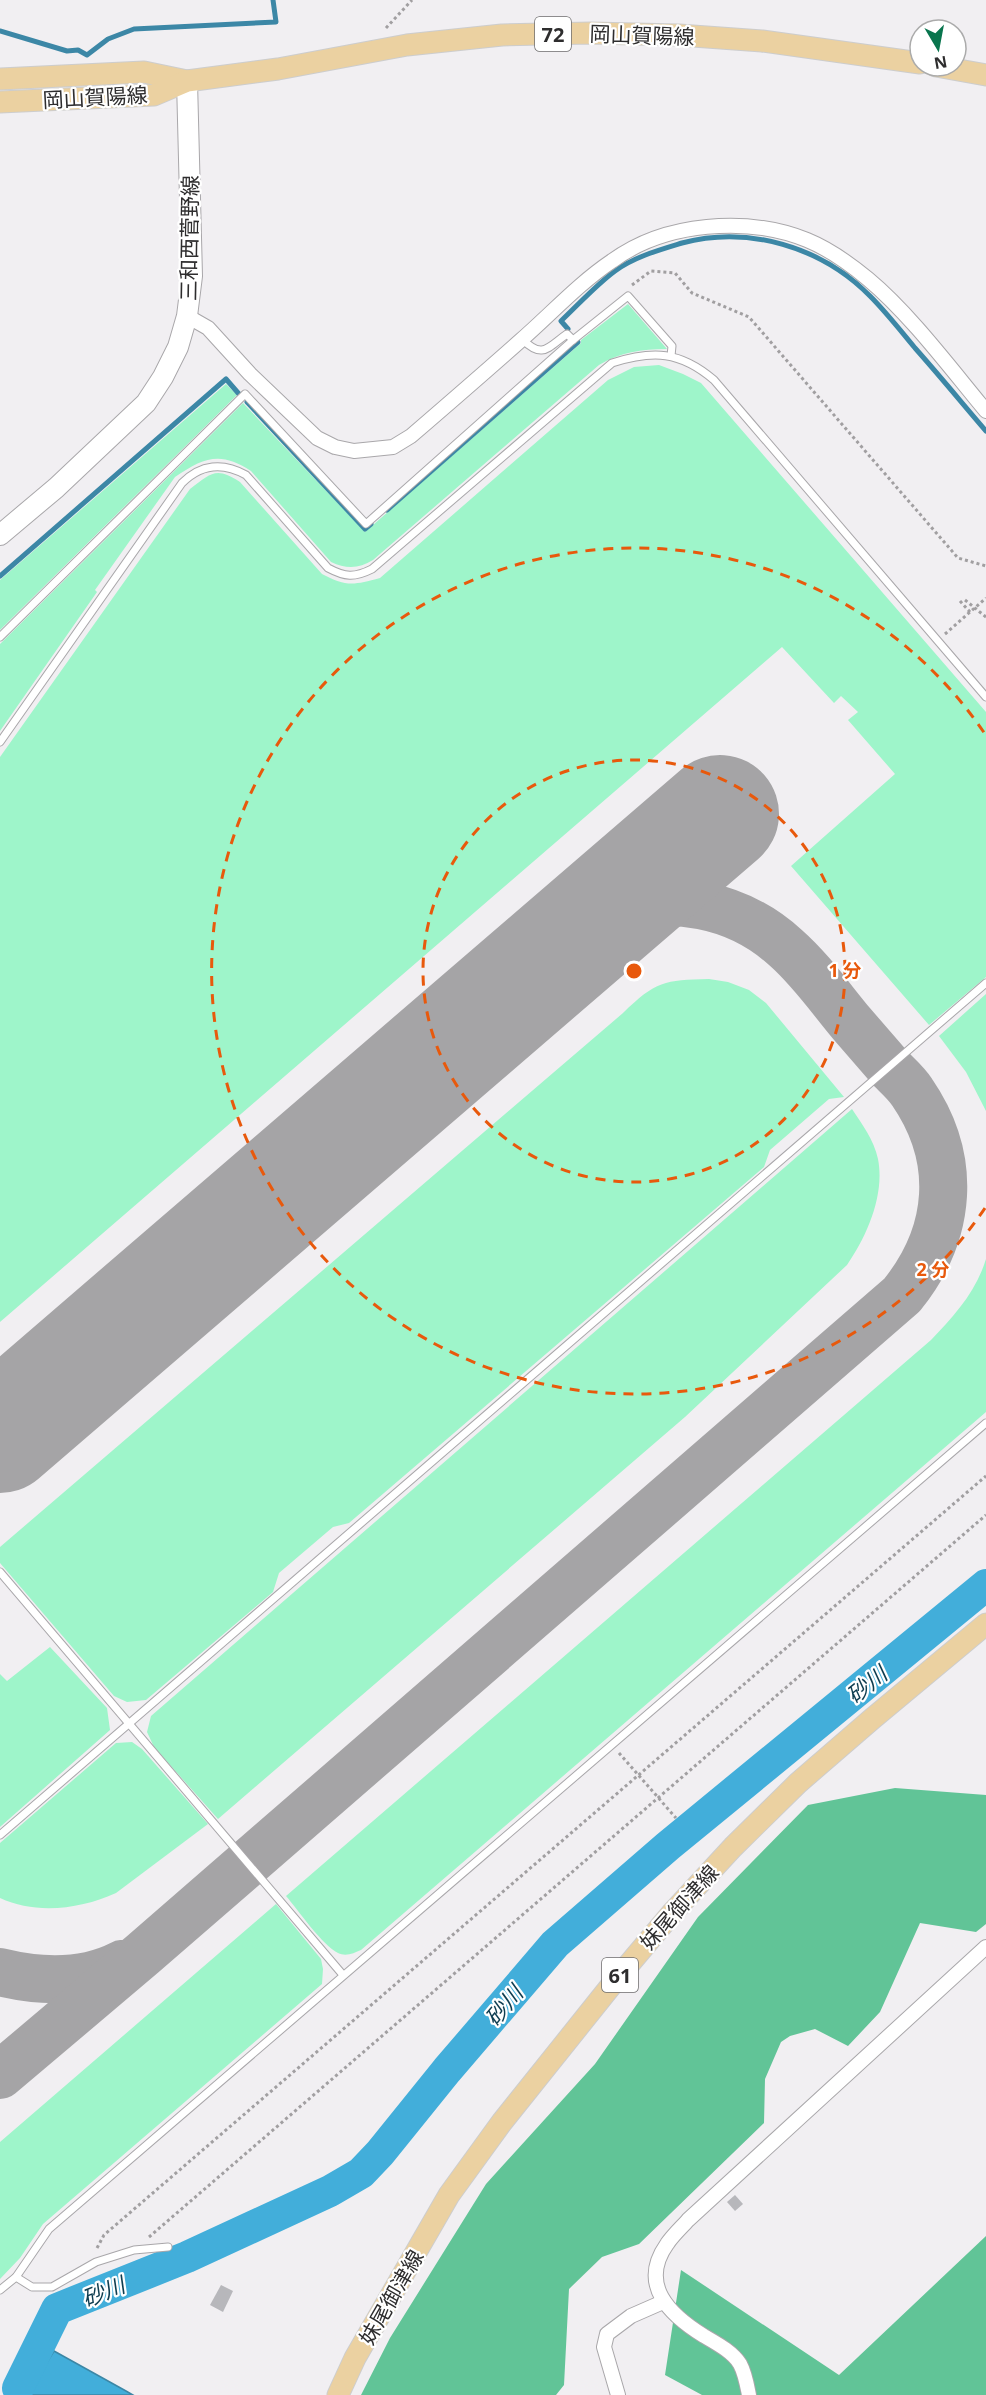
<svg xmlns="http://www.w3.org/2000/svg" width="986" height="2395" font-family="'Open Sans','Noto Sans JP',sans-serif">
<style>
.green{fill:#9ef5ca}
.forest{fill:#61c497}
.water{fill:#42aeda;stroke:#3c87a6;stroke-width:1.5}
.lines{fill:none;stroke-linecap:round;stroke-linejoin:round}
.stream{stroke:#3c87a6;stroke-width:5}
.river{stroke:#42aeda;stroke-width:32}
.taxiway{stroke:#a5a4a6;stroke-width:48}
.runway{stroke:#a5a4a6;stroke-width:118}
.building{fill:#b7b7bb}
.service-casing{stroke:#a9a7aa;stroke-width:9}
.minor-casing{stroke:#a9a7aa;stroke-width:16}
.secondary-casing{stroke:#a9a7aa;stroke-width:22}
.primary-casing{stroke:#cdcdcd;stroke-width:23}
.path{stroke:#a19fa1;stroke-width:3;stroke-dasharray:3 3;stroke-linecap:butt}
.service{stroke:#fff;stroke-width:7}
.minor{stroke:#fff;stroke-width:14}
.secondary{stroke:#fff;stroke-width:20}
.primary{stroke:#ebd1a1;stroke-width:21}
.path-bridge{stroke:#a19fa1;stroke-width:3;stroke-dasharray:3 3;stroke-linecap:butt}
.ring{fill:none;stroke:#e8590c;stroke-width:3;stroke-dasharray:10 8}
.labels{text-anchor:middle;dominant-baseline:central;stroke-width:4.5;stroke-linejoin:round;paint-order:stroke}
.shield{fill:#fff;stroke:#6d6c6d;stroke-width:1.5}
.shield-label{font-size:20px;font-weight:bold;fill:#2e2d2e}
.street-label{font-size:21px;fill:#2e2d2e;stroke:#fff}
.water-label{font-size:22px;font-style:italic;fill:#0e3d50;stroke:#fff}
.centre{fill:#e8590c;stroke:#fff;stroke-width:3}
.ring-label{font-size:18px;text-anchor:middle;font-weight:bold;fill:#e8590c;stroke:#fff;stroke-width:4.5;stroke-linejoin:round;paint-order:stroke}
</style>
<rect width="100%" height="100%" fill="#f1eff2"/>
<!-- green -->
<g class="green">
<path d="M 628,304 L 667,349 C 641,349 621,352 599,365 L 373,560 C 359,569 346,569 331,562 L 251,471 C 221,451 204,457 175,477 L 95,590 L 97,592 L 0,731 L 0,644 L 243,403 L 365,532 L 581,343 L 581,340 Z"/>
<path d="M 659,365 L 683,374 L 701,383 L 986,712 L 986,977 L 929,1025 L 791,866 L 895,774 L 848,720 L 858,712 L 841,696 L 834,703 L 782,647 L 0,1322 L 0,757 L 190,489 C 211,473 216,466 240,482 L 322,574 C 346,587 354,585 380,578 L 608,380 L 634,367 Z"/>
<polygon points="226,384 237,395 0,630 0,580"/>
<path d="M 709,979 L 728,982 L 749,990 L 766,1003 L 844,1097 L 829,1099 L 770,1150 L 764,1167 L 349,1523 L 333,1527 L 279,1573 L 273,1592 L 146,1700 L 127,1702 L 114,1696 L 0,1563 L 0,1547 L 623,1013 C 656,981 664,980 709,979 Z"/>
<polygon points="986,994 986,1111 966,1072 939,1036"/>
<path d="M 852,1109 C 862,1124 874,1140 878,1159 C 885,1195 867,1236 847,1265 L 685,1417 L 218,1819 L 154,1747 L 147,1732 L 151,1716 Z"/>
<path d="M 986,1259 L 986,1412 L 361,1950 C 354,1953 346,1957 338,1953 C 323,1946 298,1910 286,1896 L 931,1340 C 954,1316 976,1292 986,1259 Z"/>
<polygon points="50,1647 107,1708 110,1730 0,1827 0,1674 7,1681"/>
<path d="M 132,1742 L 142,1749 L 208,1824 L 116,1893 C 81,1909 36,1915 0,1898 L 0,1843 L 116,1743 Z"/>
<polygon points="276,1904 321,1959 323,1969 322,1984 43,2224 20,2258 0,2279 0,2142"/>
</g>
<!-- forest -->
<g class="forest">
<polygon points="895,1788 986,1795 986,1924 976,1932 920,1923 880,2012 848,2046 815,2029 790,2036 781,2042 765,2079 764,2123 639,2244 602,2257 569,2289 564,2385 556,2395 361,2395 390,2338 486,2184 595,2064 698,1917 808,1805"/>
<polygon points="986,2236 986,2395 702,2395 665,2375 681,2270 839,2375"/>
</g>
<!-- water -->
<polygon class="water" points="54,2351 126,2391 133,2395 30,2395 28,2393"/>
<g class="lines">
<!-- stream -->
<g class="stream">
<polyline points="0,31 67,51 78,50 87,55 108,39 134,29 276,22 273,0"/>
<path d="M 568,329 L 561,321 C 579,304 596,285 615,271 C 634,257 659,250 682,243 C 748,225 822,247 870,296 C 886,312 900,330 915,348 C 939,375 962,403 986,431"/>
<polyline points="247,402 365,529 371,524"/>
<polyline points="387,510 578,342 577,340"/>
<polyline points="0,576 226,379 239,394"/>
</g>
<!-- river -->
<polyline class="river" points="18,2388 57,2309 187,2257 330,2191 361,2173 380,2153 447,2070 555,1944 668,1846 986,1585"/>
<!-- taxiway -->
<g class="taxiway">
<path d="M 0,1972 C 41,1982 83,1984 122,1964"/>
<path d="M 0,2075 L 143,1954 L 902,1295 C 952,1233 958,1159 912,1092 C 907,1084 898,1076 891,1069 C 878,1054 865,1039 852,1024 C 831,999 811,970 786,948 C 737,903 670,892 608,911"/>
</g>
<!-- runway -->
<polyline class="runway" points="0,1434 720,814"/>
</g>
<!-- building -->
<g class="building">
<polygon points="735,2195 743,2204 735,2211 727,2202"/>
<polygon points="221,2285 233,2291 223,2312 210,2305"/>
</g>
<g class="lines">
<!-- service casing -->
<g class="service-casing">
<g id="service">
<path d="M 522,339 C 543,360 548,347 567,334 L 573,340"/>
<polyline points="0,637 245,394 366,524 573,340 628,296 672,346 671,356"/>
<path d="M 0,742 L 182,483 C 201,464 223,462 246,475 L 328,568 C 345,577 354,578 372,569 L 612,363 C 653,350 680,351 714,380 L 986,697"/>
<polyline points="0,1572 343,1975"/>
<polyline points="0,1835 986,983"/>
<polyline points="16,2277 32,2287 52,2287 96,2262 134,2250 168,2247"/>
<polyline points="0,2290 16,2277 49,2229 986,1423"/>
</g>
</g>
<!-- minor casing -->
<g class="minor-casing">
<g id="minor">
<path d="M 187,316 L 208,328 L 250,374 L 317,438 L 335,447 L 354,451 L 393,447 L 411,436 C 447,405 484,373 520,341 C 551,314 578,284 612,261 C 665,222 747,216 807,240 C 829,249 850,264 868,279 C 910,314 951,369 986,411"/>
<polyline points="618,2395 604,2347 607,2334 631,2316 663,2302"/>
<path d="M 749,2395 C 747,2385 745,2373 740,2364 C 733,2352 716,2343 704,2336 C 670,2315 638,2285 667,2244 C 673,2235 681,2228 688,2220 L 986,1947"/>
</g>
</g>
<!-- secondary casing -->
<g class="secondary-casing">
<polyline id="secondary" points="0,535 56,488 146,403 163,377 178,347 187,316 192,276 187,81"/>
</g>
<!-- primary casing -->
<g class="primary-casing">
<g id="primary">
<polyline points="936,66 986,75"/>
<polyline points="0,79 144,72 187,81"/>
<polyline points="0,102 154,95 187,81 278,69 407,45 502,35 591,33 679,35 762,41 920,63"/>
<polyline points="338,2395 355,2358 449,2195 502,2122 614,1982 673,1912 733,1847 798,1783 872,1719 986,1624"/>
</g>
</g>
<!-- path -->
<g class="path">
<polyline points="386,28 412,0"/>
<polyline points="632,285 651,271 675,273 692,293 749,317 958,558 986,566"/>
<polyline points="965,600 986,617"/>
<polyline points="960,601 970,612"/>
<polyline points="619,1753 676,1818"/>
<polyline points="149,2237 986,1515"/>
<polyline points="97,2248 104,2235 986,1476"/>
</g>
<!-- service -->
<use href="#service" class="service"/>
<!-- minor -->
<use href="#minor" class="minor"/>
<!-- secondary -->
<use href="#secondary" class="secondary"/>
<!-- primary -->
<use href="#primary" class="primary"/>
<!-- path-bridge -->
<polyline class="path-bridge" points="945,634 986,598"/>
</g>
<!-- distance rings -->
<g class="ring">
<circle cx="634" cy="971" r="211"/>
<path d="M985 1208A423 423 0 1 1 985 734"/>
</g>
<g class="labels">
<!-- shield labels -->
<g class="shield">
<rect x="535" y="17" width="36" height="34" rx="4.5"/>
<rect x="602" y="1958" width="36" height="34" rx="4.5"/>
</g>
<g class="shield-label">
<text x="553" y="34">72</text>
<text x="620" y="1975">61</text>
</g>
<!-- street labels -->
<g class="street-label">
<text transform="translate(642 35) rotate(2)">岡山賀陽線</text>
<text transform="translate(95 97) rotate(-3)">岡山賀陽線</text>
<text transform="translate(189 238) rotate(-89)">三和西菅野線</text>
<text transform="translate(679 1907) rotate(-48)">妹尾御津線</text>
<text transform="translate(391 2297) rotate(-60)">妹尾御津線</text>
</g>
<!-- water labels -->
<g class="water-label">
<text transform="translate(866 1684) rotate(-39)">砂川</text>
<text transform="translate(503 2005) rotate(-50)">砂川</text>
<text transform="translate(103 2291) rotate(-22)">砂川</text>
</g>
</g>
<circle cx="634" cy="971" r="9" class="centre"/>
<g class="ring-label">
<text x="845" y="977">1 分</text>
<text x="933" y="1276">2 分</text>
</g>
<!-- north arrow -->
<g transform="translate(938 48) rotate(170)"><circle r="28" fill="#ffffff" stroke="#ababab" stroke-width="1.5"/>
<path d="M0-4.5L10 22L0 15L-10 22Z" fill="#09754e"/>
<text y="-9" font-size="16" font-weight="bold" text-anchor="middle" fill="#2e2d2e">N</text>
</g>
</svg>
